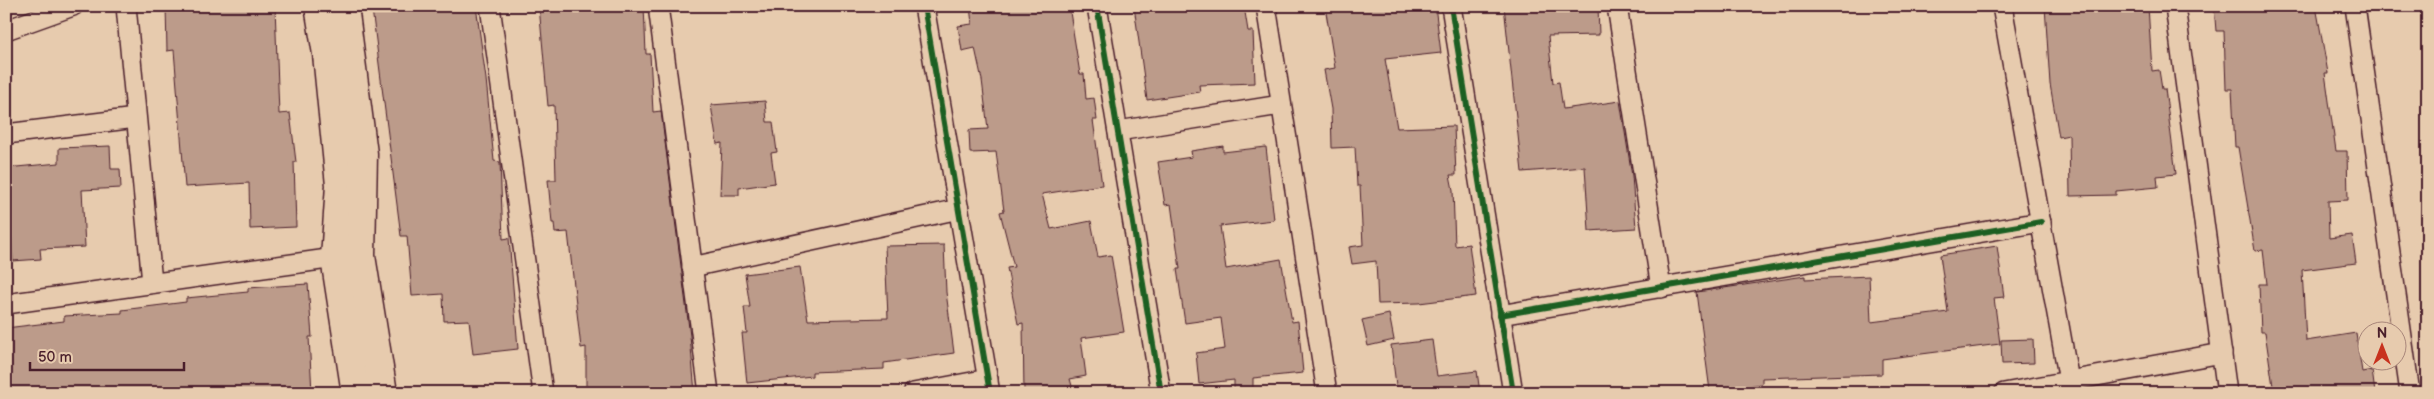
<svg xmlns="http://www.w3.org/2000/svg" width="2434" height="399" font-family="'Balsamiq Sans',sans-serif">
<style>
.building{fill:#bc9b8a;stroke:#4a1f2b}
.lines{fill:none;stroke-linecap:round;stroke-linejoin:round}
.street-casing{stroke:#4a1f2b;stroke-width:22}
.secondary-casing{stroke:#4a1f2b;stroke-width:31}
.street{stroke:#e7cbae;stroke-width:19}
.secondary{stroke:#e7cbae;stroke-width:28}
.cycleway-casing{stroke:#e7cbae;stroke-width:9}
.cycleway{stroke:#1b5e20;stroke-width:6}
</style>
<rect width="100%" height="100%" fill="#e7cbae"/>
<filter id="ink" filterUnits="userSpaceOnUse"><feTurbulence type="fractalNoise" baseFrequency=".02" numOctaves="2"/><feDisplacementMap in="SourceGraphic" scale="10" xChannelSelector="R" yChannelSelector="G"/><feConvolveMatrix kernelMatrix="1 2 1 2 8 2 1 2 1" color-interpolation-filters="sRGB"/></filter>
<g filter="url(#ink)">
<!-- building -->
<g class="building">
<polygon points="166,6 275,6 279,114 290,113 296,162 294,162 296,227 250,229 249,183 185,187 174,50 167,51"/>
<polygon points="395,6 476,6 486,79 494,161 500,162 503,239 509,238 518,349 473,354 469,320 444,321 443,294 412,296 407,236 401,236 372,9"/>
<polygon points="539,6 644,6 646,54 650,54 653,112 661,111 690,336 695,393 586,393 586,347 581,348 568,232 555,233 554,223 552,223 548,180 556,180 554,105 548,106"/>
<polygon points="970,6 1069,6 1080,74 1084,74 1086,99 1094,98 1097,120 1093,120 1102,185 1042,194 1051,229 1091,221 1098,257 1111,255 1124,332 1081,338 1086,376 1070,379 1074,393 1024,393 1023,323 1018,324 1007,268 1014,267 1000,212 1004,211 996,152 970,153 969,130 988,129 982,80 975,48 962,51 958,26 972,24"/>
<polygon points="1134,6 1244,6 1248,31 1253,31 1255,83 1199,85 1200,92 1147,100"/>
<polygon points="1325,6 1435,6 1441,53 1385,59 1397,128 1454,126 1456,175 1450,175 1453,190 1455,246 1469,244 1476,296 1419,303 1378,304 1376,261 1352,264 1349,247 1363,245 1360,186 1357,186 1355,147 1332,148 1331,109 1324,70 1335,68"/>
<polygon points="1504,6 1598,6 1599,35 1548,36 1553,83 1559,82 1563,109 1620,101 1632,176 1636,228 1589,231 1585,167 1522,172"/>
<polygon points="2045,6 2148,6 2152,71 2159,70 2162,89 2165,89 2176,174 2157,176 2158,187 2116,191 2116,195 2070,196 2069,135 2059,137 2050,84"/>
<polygon points="2214,6 2316,6 2328,73 2325,73 2336,151 2347,151 2348,200 2328,201 2329,238 2352,235 2356,263 2302,270 2306,341 2356,333 2362,372 2372,370 2375,393 2274,393 2265,332 2261,332 2259,284 2267,284 2263,250 2255,251 2238,147 2235,147 2232,89 2226,89 2224,31 2216,31"/>
<polygon points="765,101 767,122 773,122 777,152 771,153 775,183 739,188 739,195 720,195 722,143 717,144 711,105"/>
<polygon points="110,146 111,169 120,169 121,188 82,190 85,247 40,249 41,259 13,261 9,194 6,194 6,168 59,163 59,148"/>
<polygon points="1223,146 1223,152 1266,147 1274,220 1220,226 1226,269 1281,259 1292,322 1298,321 1303,373 1253,378 1253,393 1234,393 1234,380 1199,384 1196,353 1225,349 1221,318 1185,323 1177,269 1180,269 1171,204 1165,205 1158,162 1192,157 1191,151"/>
<polygon points="944,245 946,292 954,353 884,363 884,369 812,372 812,376 747,383 742,333 747,333 744,307 750,307 745,274 800,267 808,320 888,318 885,246"/>
<polygon points="1997,246 2004,297 1994,298 2000,344 1882,359 1882,374 1762,378 1762,384 1710,391 1697,292 1805,276 1805,279 1869,276 1871,322 1948,312 1940,255"/>
<polygon points="308,284 312,337 309,337 312,393 6,393 6,328 64,321 64,316 122,313 122,310 186,302 186,298 248,292 248,288"/>
<polygon points="1389,314 1394,340 1368,346 1362,320"/>
<polygon points="2033,339 2034,363 2002,364 2001,340"/>
<polygon points="1432,340 1437,376 1477,371 1480,393 1397,393 1391,345"/>
</g>
<g class="lines">
<!-- street casing -->
<g class="street-casing">
<g id="street">
<polyline points="126,6 152,283"/>
<polyline points="490,6 543,393"/>
<polyline points="658,6 709,393"/>
<polyline points="924,6 990,393"/>
<polyline points="1097,6 1161,393"/>
<polyline points="1266,6 1327,393"/>
<polyline points="1451,6 1513,393"/>
<polyline points="1617,6 1661,288"/>
<polyline points="2002,6 2069,381"/>
<polyline points="2175,6 2227,393"/>
<polyline points="2355,6 2410,393"/>
<polyline points="6,30 73,6"/>
<polyline points="1118,131 1281,105"/>
<polyline points="6,134 136,118"/>
<polyline points="692,267 959,209"/>
<polyline points="6,304 335,258"/>
<polyline points="1500,315 2041,222"/>
<polyline points="913,393 988,379"/>
<polyline points="2004,393 2222,353"/>
</g>
</g>
<!-- secondary casing -->
<g class="secondary-casing">
<g id="secondary">
<polyline points="319,6 327,54 340,185 335,258 356,393"/>
<polyline points="344,6 363,154 361,256 383,393"/>
</g>
</g>
<!-- street -->
<use href="#street" class="street"/>
<!-- secondary -->
<use href="#secondary" class="secondary"/>
<!-- cycleway casing -->
<g class="cycleway-casing">
<g id="cycleway">
<polyline points="924,6 990,393"/>
<polyline points="1097,6 1161,393"/>
<polyline points="1451,6 1513,393"/>
<polyline points="1500,315 2041,222"/>
</g>
</g>
<!-- cycleway -->
<use href="#cycleway" class="cycleway"/>
</g>
</g>
<!-- margin -->
<rect width="2434" height="399" fill="none" stroke="#e7cbae" stroke-width="25"/>
<rect x="12" y="12" width="2409" height="374" fill="none" stroke="#4a1f2b" stroke-width="2" filter="url(#ink)"/>
<!-- north arrow -->
<g transform="translate(2382 346)"><circle r="24" fill="#e7cbae" stroke="#a8867a"/>
<path d="M0-4L9 19L0 12L-9 19Z" fill="#c8321e"/>
<text y="-8" font-size="14" font-weight="bold" text-anchor="middle" fill="#4a1f2b">N</text>
</g>
<!-- scale -->
<path d="M30 362v8h154v-8" fill="none" stroke="#4a1f2b" stroke-width="2.5"/>
<text x="38" y="362" font-size="15" fill="#4a1f2b" stroke="#e7cbae" stroke-width="4" paint-order="stroke">50 m</text>
</svg>
